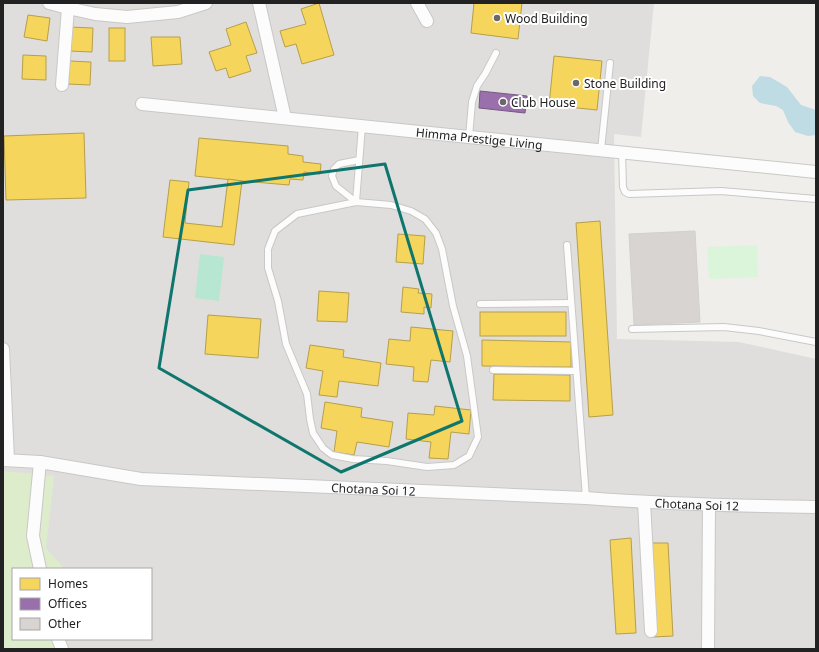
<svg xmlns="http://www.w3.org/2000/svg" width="819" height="652" font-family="'Noto Sans',sans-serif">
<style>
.residential{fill:#dfdedc;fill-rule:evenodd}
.grass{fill:#ddeccb}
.park{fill:#daf5da}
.pitch{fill:#b7e6d2}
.water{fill:#bfdbe3}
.homes{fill:#f6d55c;stroke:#b69f4b}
.offices{fill:#9970ab;stroke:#755982}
.building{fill:#d7d4d2;stroke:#d3d0cc}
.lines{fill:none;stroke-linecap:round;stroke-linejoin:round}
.service-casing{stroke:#c9c8c7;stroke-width:8}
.minor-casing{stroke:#c9c8c7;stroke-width:14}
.service{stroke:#fdfcfc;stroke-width:6}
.minor{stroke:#fdfcfc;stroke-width:12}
.marked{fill:none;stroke:#0f766e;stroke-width:3;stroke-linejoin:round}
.poi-dot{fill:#6a6968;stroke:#fff;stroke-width:1.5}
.labels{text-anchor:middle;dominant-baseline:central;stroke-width:4;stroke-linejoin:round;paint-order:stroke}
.poi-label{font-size:12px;fill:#222;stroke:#fff;text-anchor:start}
.street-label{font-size:12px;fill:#222;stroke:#fff}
</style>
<rect width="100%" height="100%" fill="#f0eeeb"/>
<!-- residential -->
<path class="residential" d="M 3,3 L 654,3 L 641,137 L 614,134 L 617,339 L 739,342 L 816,359 L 816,649 L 3,649 ZM 13,569 L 151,569 L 151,639 L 13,639 Z"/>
<!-- grass -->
<polygon class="grass" points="3,471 54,476 46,548 65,569 13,569 13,639 63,639 67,649 3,649"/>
<!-- park -->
<polygon class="park" points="757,245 758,277 709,279 707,247"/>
<!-- pitch -->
<polygon class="pitch" points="200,254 224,257 219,301 195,298"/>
<!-- water -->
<polygon class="water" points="760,76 770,77 787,87 801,105 816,110 816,135 808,136 795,132 788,122 783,110 776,106 760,103 753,96 752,86"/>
<!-- homes -->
<g class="homes">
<polygon points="319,3 334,55 302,64 296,44 285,47 280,31 306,24 301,9"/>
<polygon points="474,3 522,3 518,39 471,33"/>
<polygon points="28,15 50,18 47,41 24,37"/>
<polygon points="246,22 257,53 246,56 251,71 229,78 226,68 216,71 209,52 231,45 226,29"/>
<polygon points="70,27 93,28 92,52 69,51"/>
<rect x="109" y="28" width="16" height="33"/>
<polygon points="151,37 180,37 182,64 153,66"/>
<polygon points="23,55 46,56 46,80 22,79"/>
<polygon points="554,56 602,61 597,110 549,105"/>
<polygon points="70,61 91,62 90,85 68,84"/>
<polygon points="84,133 86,198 6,200 4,136"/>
<polygon points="199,138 288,146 288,154 303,156 303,162 321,164 320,174 304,172 303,180 290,179 289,185 242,181 195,176"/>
<polygon points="228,179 242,181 234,245 163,237 170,180 189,182 185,223 222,227"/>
<polygon points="600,221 613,415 589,417 576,223"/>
<polygon points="398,234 425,236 423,264 396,262"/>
<polygon points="403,287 419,289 418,293 432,294 431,308 424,307 424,314 401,312"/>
<polygon points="319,291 349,293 347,322 317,321"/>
<rect x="480" y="312" width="86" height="24"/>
<polygon points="208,315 261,319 258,358 205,354"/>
<polygon points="411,327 453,331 450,362 431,360 428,382 413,381 414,367 386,364 389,339 410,341"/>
<polygon points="482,340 571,342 571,367 482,366"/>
<polygon points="310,345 344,350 343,357 381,363 378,386 339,381 337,397 319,395 323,371 306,368"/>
<polygon points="494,374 570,375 570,401 493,400"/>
<polygon points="325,402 362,408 361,417 393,422 389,447 357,442 354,455 334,452 337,431 321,428"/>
<polygon points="435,406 471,410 469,434 451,432 448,459 429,458 431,442 406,439 408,413 434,415"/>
<polygon points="631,538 636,633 616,634 610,540"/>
<polygon points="649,543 668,543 673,636 653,637"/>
</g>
<!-- offices -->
<polygon class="offices" points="480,91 527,96 525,113 479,108"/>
<!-- building -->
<polygon class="building" points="695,231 700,322 634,325 629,234"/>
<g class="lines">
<!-- service casing -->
<g class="service-casing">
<g id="service">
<polyline points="469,137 472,102 477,86 485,74 496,53"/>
<polyline points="601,150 610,63"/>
<polyline points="622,152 623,187 625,192 629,194 721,191 816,199"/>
<polyline points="356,202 297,214 275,231 268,249 268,268 278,301 286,344 307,394 310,419 313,433 323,448 332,455 353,459 387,461 427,467 454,465 469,456 478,437 467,356 453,306 442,249 436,233 425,219 411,211 391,205 356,202 336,186 332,176 334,169 339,164 359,160"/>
<polyline points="356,202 362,126"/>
<polyline points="567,245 586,498"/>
<polyline points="480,304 571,303"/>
<polyline points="632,329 724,327 759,331 816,342"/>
<polyline points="493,370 576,371"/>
</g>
</g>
<!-- minor casing -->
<g class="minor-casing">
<g id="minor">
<polyline points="49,3 68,8 95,14 127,17 178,12 206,3"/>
<polyline points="259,3 285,118"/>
<polyline points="417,3 427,21"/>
<polyline points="62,85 68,8"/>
<path id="s1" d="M 142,104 L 816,172"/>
<polyline points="3,349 8,460"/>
<path id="s2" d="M 3,460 L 40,462 L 141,479 L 586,498 C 663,504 739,506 816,507"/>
<polyline points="644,502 651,631"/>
<polyline points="40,569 33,536 40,462"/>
<polyline points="58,639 62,649"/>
<polyline points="708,649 709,505"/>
</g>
</g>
<!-- service -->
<use href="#service" class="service"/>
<!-- minor -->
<use href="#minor" class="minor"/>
</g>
<!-- marked area -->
<path class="marked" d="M 385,164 L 462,421 L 341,472 L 159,368 L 188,190 Z"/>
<!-- markers -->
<g class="poi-dot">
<circle cx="497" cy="18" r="4"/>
<circle cx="576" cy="83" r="4"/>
<circle cx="503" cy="102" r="4"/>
</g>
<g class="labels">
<!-- poi labels -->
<g class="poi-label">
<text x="505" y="18">Wood Building</text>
<text x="584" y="83">Stone Building</text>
<text x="511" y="102">Club House</text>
</g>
<!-- street labels -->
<g class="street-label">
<text stroke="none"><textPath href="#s1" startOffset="339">Himma Prestige Living</textPath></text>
<text stroke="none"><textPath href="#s2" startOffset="372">Chotana Soi 12</textPath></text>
<text stroke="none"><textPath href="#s2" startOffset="696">Chotana Soi 12</textPath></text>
</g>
</g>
<!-- border -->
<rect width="819" height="652" fill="none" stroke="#222222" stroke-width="8"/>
<!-- legend -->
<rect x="12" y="568" width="140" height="72" fill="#ffffff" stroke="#a7a7a7"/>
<rect x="20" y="578" width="20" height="12" fill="#f6d55c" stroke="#a7a7a7"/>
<text x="48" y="588" font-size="12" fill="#222222">Homes</text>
<rect x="20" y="598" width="20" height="12" fill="#9970ab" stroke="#a7a7a7"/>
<text x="48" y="608" font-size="12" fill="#222222">Offices</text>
<rect x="20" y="618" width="20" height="12" fill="#d7d4d2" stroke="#a7a7a7"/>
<text x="48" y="628" font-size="12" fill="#222222">Other</text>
</svg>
